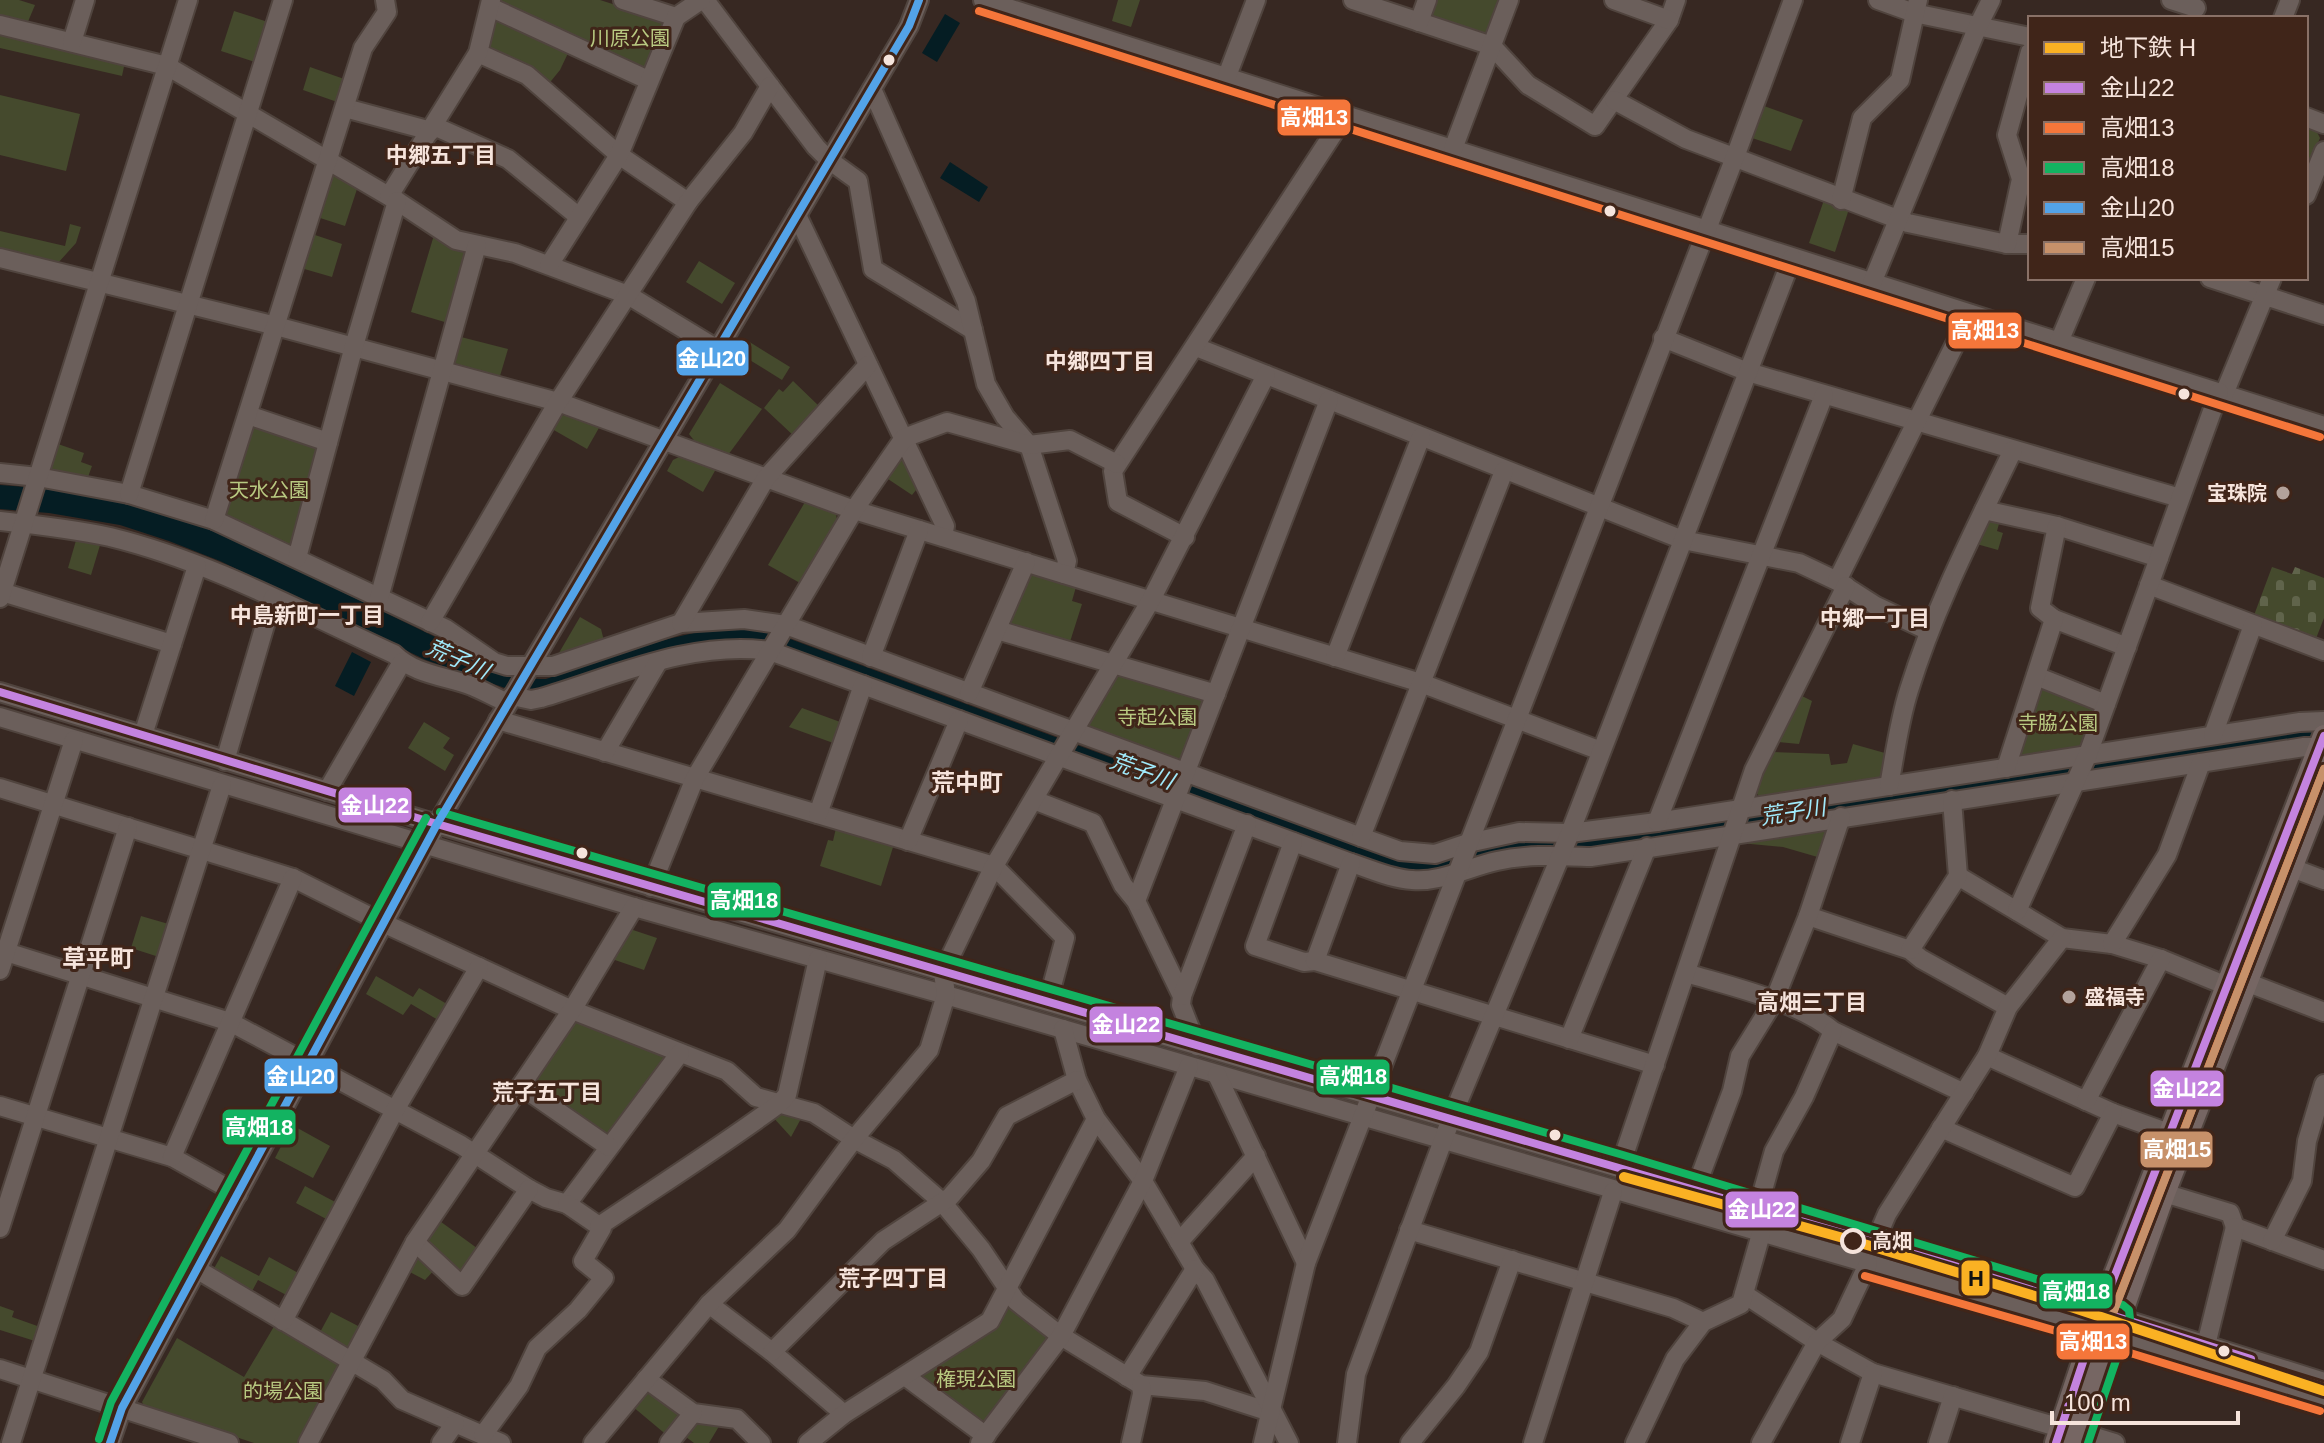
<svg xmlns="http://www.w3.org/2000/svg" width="2324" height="1443" font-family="Arial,'Noto Sans JP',sans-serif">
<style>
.cemetery{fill:url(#cemetery-stones)}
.green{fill:#454a2d}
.water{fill:#051d23}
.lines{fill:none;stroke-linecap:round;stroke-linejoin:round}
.minor-casing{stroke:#50443e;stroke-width:22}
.major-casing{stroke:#50443e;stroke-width:26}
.minor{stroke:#6b5f5b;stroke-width:18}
.major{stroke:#766663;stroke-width:22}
.bus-1-casing{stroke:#402519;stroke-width:14}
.bus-2-casing{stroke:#402519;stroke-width:14}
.bus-3-casing{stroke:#402519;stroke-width:14}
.bus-4-casing{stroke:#402519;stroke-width:14}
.bus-5-casing{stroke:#402519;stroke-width:14}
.bus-1{stroke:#c483df;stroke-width:8}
.bus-2{stroke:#f5763a;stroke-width:8}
.bus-3{stroke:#13b361;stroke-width:8}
.bus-4{stroke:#53a3e8;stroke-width:8}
.bus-5{stroke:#c7916a;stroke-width:8}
.metro-1-casing{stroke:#402519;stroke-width:16}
.metro-1{stroke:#fab123;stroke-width:10}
.bus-dot{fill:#f6e4dc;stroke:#402519;stroke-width:3}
.poi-dot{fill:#b3a29b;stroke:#402519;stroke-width:3}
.stop-dot{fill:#402519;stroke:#f6e4dc;stroke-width:4}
.labels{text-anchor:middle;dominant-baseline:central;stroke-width:6;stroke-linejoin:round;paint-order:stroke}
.park-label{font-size:20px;fill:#b8c981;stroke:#402519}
.poi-label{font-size:20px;font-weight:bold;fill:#f6e4dc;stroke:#402519;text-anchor:end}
.stop-label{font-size:20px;font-weight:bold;fill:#f6e4dc;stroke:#402519;text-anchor:start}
.neighbourhood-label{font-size:22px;font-weight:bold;fill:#f6e4dc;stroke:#402519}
.water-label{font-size:22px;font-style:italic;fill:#a0eafb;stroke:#402519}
.quarter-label{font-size:24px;font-weight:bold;fill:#f6e4dc;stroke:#402519}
.line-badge{stroke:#402519;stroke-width:3}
.badge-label{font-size:22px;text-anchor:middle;font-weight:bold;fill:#fff}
.pale-badge-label{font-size:22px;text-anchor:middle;font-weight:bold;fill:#111}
</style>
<defs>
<pattern id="cemetery-stones" width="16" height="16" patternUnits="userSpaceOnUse" patternTransform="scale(2)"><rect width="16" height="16" fill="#454a2d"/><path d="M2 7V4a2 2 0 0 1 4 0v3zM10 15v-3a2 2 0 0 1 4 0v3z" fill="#60644b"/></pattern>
</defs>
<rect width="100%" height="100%" fill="#372822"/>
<!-- cemetery -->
<polygon class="cemetery" points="2272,567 2292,574 2295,567 2324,578 2324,618 2315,641 2253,618"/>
<!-- green -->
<g class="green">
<polygon points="0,0 19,0 35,5 27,24 0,17"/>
<polygon points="498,0 600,0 663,20 666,26 646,70 501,8"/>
<polygon points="1118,0 1140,0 1131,27 1112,21"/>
<polygon points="1433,0 1502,0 1490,32 1485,34 1432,17 1429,12"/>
<polygon points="234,11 268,22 255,62 221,51"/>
<polygon points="499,15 570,49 560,70 547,86 486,52 492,19"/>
<polygon points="0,32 125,62 122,76 0,48"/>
<polygon points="310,67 347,80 340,103 303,90"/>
<polygon points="0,95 80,114 66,171 0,155"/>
<polygon points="1764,106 1803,120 1791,151 1752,138"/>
<polygon points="2306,128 2317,132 2320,138 2306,171"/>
<polygon points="337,174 358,186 345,226 317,217 330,177"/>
<polygon points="1824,200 1849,209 1835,252 1809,243"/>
<polygon points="70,224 81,227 76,243 58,263 0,249 0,231 65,246"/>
<polygon points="312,234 342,244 332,277 301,268"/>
<polygon points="434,235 463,250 466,255 448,323 411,312"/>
<polygon points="699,261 735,283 722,304 686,282"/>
<polygon points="457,336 508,349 500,376 454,363 450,359"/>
<polygon points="748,341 790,367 782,380 740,354"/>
<polygon points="793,381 821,408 795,437 764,408 779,389 783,392"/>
<polygon points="720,383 762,409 728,455 696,443 689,434"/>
<polygon points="567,414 600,426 587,449 552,429 559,417"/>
<polygon points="251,425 320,447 293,546 287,547 223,515"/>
<polygon points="58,444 84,453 81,462 92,466 88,477 50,472"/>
<polygon points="681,456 716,469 703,492 667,471 673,460"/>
<polygon points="907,456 921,484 912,495 885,477 898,459"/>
<polygon points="805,502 836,514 837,520 800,583 768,565"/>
<polygon points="1983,520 2000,520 1997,531 2003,533 1998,550 1973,543"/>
<polygon points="77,537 101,542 91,575 68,568"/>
<polygon points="1033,574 1076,587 1072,601 1082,604 1069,645 1011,628 1007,621 1026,576"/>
<polygon points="580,617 601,629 604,641 556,658"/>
<polygon points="1117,672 1202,693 1204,702 1182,757 1176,762 1088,730 1085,724"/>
<polygon points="2045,684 2096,704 2079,751 2023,760 2017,753 2038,687"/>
<polygon points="1802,696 1812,701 1799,744 1778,742"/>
<polygon points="802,708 843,723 836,744 789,727"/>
<polygon points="424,722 450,738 443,748 454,755 445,771 408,748"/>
<polygon points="1853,744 1892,755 1887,780 1763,799 1756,793 1773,752 1829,754 1831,765 1847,763"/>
<polygon points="1825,824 1831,830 1821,858 1783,847 1740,843 1741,838"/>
<polygon points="836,828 894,844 881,886 820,866 828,840 833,841"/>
<polygon points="141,916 172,925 162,958 131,948"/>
<polygon points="630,929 657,938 644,970 612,959"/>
<polygon points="376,976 413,997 419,988 447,1004 438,1020 411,1004 403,1015 366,994"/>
<polygon points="578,1019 665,1054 668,1063 613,1135 601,1137 530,1084 573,1021"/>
<polygon points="776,1111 803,1115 791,1137 771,1115"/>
<polygon points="292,1125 330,1146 313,1178 275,1158"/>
<polygon points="305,1186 339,1204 330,1221 296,1203"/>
<polygon points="437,1219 481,1251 460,1281 423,1239"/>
<polygon points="415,1254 436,1268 425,1280 404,1269"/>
<polygon points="221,1256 259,1276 269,1257 302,1275 290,1297 258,1280 250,1295 212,1272"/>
<polygon points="1012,1304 1048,1335 1049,1342 989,1422 978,1425 921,1383 922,1371 1005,1305"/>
<polygon points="0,1306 14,1311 12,1317 43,1328 38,1342 0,1330"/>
<polygon points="331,1312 362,1328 350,1350 318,1336"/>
<polygon points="276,1323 340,1361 341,1368 302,1443 254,1443 145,1407 142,1402 177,1338 244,1377"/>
<polygon points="644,1391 652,1391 683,1413 669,1437 632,1406"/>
<polygon points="692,1422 721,1423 709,1443 694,1443 682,1434"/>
</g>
<!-- water -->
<g class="water">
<polygon points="945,14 960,23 937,62 922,53"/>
<polygon points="950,162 988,187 979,202 940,178"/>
<path d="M 0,485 C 76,490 155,504 225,536 C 293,567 361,601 429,634 C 470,653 497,681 546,679 C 598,663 673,631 726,629 C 745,628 763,632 782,636 L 1172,780 L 1189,781 L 1400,859 L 1418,862 L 1529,838 L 1589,839 L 2313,730 L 2324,731 L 2324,743 L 1420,873 L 1401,870 L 1170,790 L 774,646 L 735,640 L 702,643 L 543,692 L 522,694 L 426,660 L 220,561 L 169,541 L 120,525 L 49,513 L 0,509 Z"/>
<polygon points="352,652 371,662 354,696 335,686"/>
</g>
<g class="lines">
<!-- minor casing -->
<g class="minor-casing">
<g id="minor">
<polyline points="623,0 676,17"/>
<polyline points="705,0 816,147 829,160 858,181 873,269 973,330"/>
<polyline points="983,0 2324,426"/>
<polyline points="1353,0 1492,46 1528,85 1595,126 1669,20 1676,0"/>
<polyline points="1614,0 1669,20"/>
<polyline points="1878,0 1914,13 2030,37"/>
<polyline points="2171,0 2196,8"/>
<polyline points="490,7 648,80"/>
<polyline points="2283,18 2290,0"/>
<polyline points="1419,22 1427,0"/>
<polyline points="0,25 167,66 397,201 456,240 515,253 628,295 717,349"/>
<polyline points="72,42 85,0"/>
<polyline points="478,53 527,75 619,155 688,202"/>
<polyline points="1227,76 1256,0"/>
<polyline points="872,89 966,301 986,384 1005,417 1029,445 1067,561 1064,574"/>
<polyline points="1614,100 1686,139 1908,223 2007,244 2030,244"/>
<polyline points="345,108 431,131"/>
<polyline points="2306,117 2324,124"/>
<polyline points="434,126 508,159 579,217"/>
<polyline points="1453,149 1509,0"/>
<polyline points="2306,195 2324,151"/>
<polyline points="389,196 478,53 491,0"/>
<polyline points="1841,200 1862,118 1900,80 1918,0"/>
<polyline points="797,215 945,526 943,537"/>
<polyline points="2007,244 2021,179 2007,135 2030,52"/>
<polyline points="0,258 276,326 558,402 854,510 1421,683 1601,751"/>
<polyline points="549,265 619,155 676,17 701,0"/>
<polyline points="2210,278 2324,315"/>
<polyline points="1872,283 1978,26 1991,0"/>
<polyline points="1663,338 1748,372 2180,498"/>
<polyline points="2059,342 2086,278"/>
<polyline points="1196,347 1683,540 1799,563 1837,581 1876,606 1929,631"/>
<polyline points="2224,394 2272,278"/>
<polyline points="248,415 328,442"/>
<polyline points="0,473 38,477 129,494 214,520 446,629 494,662 507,666 553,666 681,623 744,619 786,625 1361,837 1400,851 1435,854 1468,843 1519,832 1570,833 1657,822 2300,722 2324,721"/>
<polyline points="129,494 283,0"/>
<polyline points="1984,510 2057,526 2159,558"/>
<polyline points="214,520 363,48 387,12 385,0"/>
<path d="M 0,521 C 37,525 73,529 110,537 C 209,561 302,612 394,654 C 415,675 446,676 472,686 C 484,691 496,698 508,703"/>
<polyline points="1185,537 1118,502 1113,471 1346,114"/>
<polyline points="297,558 354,346 397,201"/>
<polyline points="1837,581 1970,314"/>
<polyline points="2149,585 2324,651"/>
<polyline points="2,592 172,644"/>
<polyline points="0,598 188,0"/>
<polyline points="379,598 477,245"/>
<polyline points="2054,619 2127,647"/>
<polyline points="430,622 558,402 688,202 743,133 770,86"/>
<polyline points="681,623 766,478 868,365"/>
<polyline points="997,630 1216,694"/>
<polyline points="871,657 919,530"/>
<polyline points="1335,657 1421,437"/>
<polyline points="2036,676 2106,704"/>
<polyline points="0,692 437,824 1952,1265 2324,1382"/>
<polyline points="969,693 1026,562"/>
<path d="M 512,696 L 531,700 L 541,698 C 615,676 692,640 770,651 L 1351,863 C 1371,869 1391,879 1412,880 C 1440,883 1469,867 1497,861 C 1528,854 1559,856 1591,857 L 2304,747 L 2320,747"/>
<polyline points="0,717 634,907 946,995 2094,1329 2324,1400"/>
<polyline points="498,720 994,866 1065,938 1048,1001"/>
<polyline points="143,735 197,566"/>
<polyline points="2213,735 2253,625"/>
<polyline points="605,752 658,662"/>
<polyline points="225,761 273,598"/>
<polyline points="2006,768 2054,619 2040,608 2057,526"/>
<path d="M 1889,786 C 1895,754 1899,721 1909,690 C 1935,606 1975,529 2013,450"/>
<polyline points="0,788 293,878 383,923 572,1010 727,1071 756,1097 814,1113 854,1139 894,1160 942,1202 981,1249 1016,1301 1061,1336 1141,1385 1205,1391 1270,1412"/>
<polyline points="327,791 402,662"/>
<polyline points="1034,800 1093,823 1123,885 1136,901 1182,996 1181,1005 1197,1046"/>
<polyline points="818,814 863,685"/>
<polyline points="1657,822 1824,395"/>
<polyline points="1361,837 1504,471"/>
<polyline points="908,841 959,720"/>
<polyline points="1293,842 1255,946 1304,962 1315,961"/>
<polyline points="1351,863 1315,961 1655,1065"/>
<polyline points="2292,868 2324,880"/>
<polyline points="1958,876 2062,938 2112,944 2161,959 2227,986"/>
<polyline points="651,887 695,778 854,510 904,438 947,422 1029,445 1070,440 1117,464"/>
<polyline points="1136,901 1329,400"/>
<polyline points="2017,911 2088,754 2219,392"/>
<polyline points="1808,916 1910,950 1921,959 2008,1007"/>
<polyline points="2112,944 2167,855 2201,763"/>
<polyline points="0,950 230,1022 461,1145 529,1189 546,1198 567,1204 680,1053"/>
<polyline points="1910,950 1958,876 1952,800"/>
<polyline points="0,970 74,740"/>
<path d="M 1686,973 C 1729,986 1800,1002 1833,1031 L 1964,1093"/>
<polyline points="2246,982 2324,1012"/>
<polyline points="1182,996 1247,824"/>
<polyline points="1063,1029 1077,1080 1096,1119 1143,1181 1195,1269 1205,1280 1289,1443"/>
<polyline points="1569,1039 1647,847"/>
<polyline points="1987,1056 2113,1113 2169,1133"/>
<polyline points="1217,1075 1306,1263"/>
<polyline points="521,1086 609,1147"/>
<polyline points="2086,1101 2161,959"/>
<polyline points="0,1106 172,1157 238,1194"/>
<polyline points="1941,1128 2075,1187 2113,1113"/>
<polyline points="172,1157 293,878"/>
<polyline points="1620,1167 1754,770 1846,586"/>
<polyline points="1695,1190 1732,1091 1740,1056 1774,1001 1808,916 1841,817"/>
<polyline points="2164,1193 2230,1213 2235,1227 2324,1260"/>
<polyline points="567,1204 599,1226"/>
<polyline points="1758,1208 1774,1151 1804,1097 1833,1031"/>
<polyline points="0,1228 128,827"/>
<polyline points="1409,1230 1673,1308 1703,1322"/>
<polyline points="2272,1241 2302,1181 2307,1141 2324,1084"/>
<polyline points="415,1242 462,1286 529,1189"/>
<polyline points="1179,1242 1256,1156"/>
<polyline points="1875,1242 1887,1214 1987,1056 2008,1007 2062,938"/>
<polyline points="198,1270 383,1380 402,1400 501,1443"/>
<polyline points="1744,1294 1817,1342 1873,1373 2061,1428"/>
<polyline points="709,1304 772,1352 844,1414"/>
<polyline points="283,1321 395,1110 479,967"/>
<polyline points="2206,1345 2235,1227"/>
<polyline points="772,1352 883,1241 950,1197 981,1161 1007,1116 1077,1080"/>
<polyline points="0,1369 229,1443"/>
<polyline points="905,1376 986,1436"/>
<polyline points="1127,1377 1195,1269"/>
<polyline points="646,1379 693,1413 737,1419 761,1443"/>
<polyline points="2079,1432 2115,1443"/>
<path d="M 483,1435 L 519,1386 L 537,1348 L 578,1310 L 604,1278 L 583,1261 L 602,1228 L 599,1226 C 660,1185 722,1146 780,1103 L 787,1095 L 818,959"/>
<polyline points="11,1443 222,785"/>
<polyline points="110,1443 122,1408 437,824 909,26 919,0"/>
<polyline points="308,1443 415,1242 572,1010 634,907"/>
<polyline points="441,1443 455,1423"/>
<polyline points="593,1443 709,1304 787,1230 854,1139 929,1050 946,995 943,972 994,866 1151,600 1266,375"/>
<polyline points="669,1443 693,1413"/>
<polyline points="808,1443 844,1414 990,1321 1096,1119"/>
<polyline points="980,1443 1061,1336 1143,1181 1189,1066"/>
<polyline points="1131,1443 1142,1394 1141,1385"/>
<polyline points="1263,1443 1306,1263 1735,157 1793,0"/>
<polyline points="1347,1443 1356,1374 1363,1355 1451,1119 1570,833 1792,258"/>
<polyline points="1410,1443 1456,1386 1479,1352 1512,1260"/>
<polyline points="1533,1443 1613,1192"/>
<polyline points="1635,1443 1675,1359 1703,1322 1741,1304 1761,1234"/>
<polyline points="1761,1443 1817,1342 1842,1319 1868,1264"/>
<polyline points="1850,1443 1873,1373"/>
<polyline points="1938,1443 1953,1396"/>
</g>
</g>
<!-- major casing -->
<g class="major-casing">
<g id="major">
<polyline points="2056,1443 2094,1329 2324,736"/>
<polyline points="2075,1443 2164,1193 2324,784"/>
</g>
</g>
<!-- minor -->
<use href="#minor" class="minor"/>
<!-- major -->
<use href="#major" class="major"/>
<!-- bus-1 casing -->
<g class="bus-1-casing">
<g id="bus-1">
<polyline points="0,692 437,824 1952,1265 2251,1359"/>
<polyline points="2056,1443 2094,1329 2324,736"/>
</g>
</g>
<!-- bus-2 casing -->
<g class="bus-2-casing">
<g id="bus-2">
<polyline points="979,11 2320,437"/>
<polyline points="1865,1276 2091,1341 2320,1411"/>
<polyline points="2105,1333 2324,769"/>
</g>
</g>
<!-- bus-3 casing -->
<g class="bus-3-casing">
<g id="bus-3">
<polyline points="440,812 1623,1155 2123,1305 2129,1310 2130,1319 2088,1443"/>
<polyline points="99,1439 111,1402 426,818"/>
</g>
</g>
<!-- bus-4 casing -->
<g class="bus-4-casing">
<polyline id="bus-4" points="110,1443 122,1408 437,824 909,26 919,0"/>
</g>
<!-- bus-5 casing -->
<g class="bus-5-casing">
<polyline id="bus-5" points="2324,769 2110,1321 2324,1387"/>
</g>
<!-- bus-1 -->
<use href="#bus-1" class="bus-1"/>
<!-- bus-2 -->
<use href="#bus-2" class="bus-2"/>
<!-- bus-3 -->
<use href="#bus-3" class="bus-3"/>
<!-- bus-4 -->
<use href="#bus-4" class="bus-4"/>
<!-- bus-5 -->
<use href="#bus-5" class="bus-5"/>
<!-- metro-1 casing -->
<g class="metro-1-casing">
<polyline id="metro-1" points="1624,1177 1854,1241 2074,1308 2324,1391"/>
</g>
<!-- metro-1 -->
<use href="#metro-1" class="metro-1"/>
</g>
<!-- markers -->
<g class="bus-dot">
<circle cx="889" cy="60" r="7"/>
<circle cx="1610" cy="211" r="7"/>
<circle cx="2184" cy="394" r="7"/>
<circle cx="582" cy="853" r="7"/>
<circle cx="1555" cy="1135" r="7"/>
<circle cx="2224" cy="1351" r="7"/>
</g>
<g class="poi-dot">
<circle cx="2283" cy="493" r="8"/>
<circle cx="2069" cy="997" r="8"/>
</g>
<circle class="stop-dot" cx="1853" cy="1241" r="11"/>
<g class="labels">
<!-- park labels -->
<g class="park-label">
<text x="630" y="38">川原公園</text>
<text x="269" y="490">天水公園</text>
<text x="1157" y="717">寺起公園</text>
<text x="2058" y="723">寺脇公園</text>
<text x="976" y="1379">権現公園</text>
<text x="283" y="1391">的場公園</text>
</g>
<!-- poi labels -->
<g class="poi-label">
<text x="2267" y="493">宝珠院</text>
<text x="2085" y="997" text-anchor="start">盛福寺</text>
</g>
<!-- stop labels -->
<g class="stop-label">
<text x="1872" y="1241">高畑</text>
</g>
<!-- neighbourhood labels -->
<g class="neighbourhood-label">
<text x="441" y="155">中郷五丁目</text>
<text x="1100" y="361">中郷四丁目</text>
<text x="307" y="615">中島新町一丁目</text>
<text x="1875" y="618">中郷一丁目</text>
<text x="1812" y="1002">高畑三丁目</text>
<text x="547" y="1092">荒子五丁目</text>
<text x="893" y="1278">荒子四丁目</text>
</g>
<!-- water labels -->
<g class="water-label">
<text transform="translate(458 659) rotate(24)">荒子川</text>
<text transform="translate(1142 771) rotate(20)">荒子川</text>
<text transform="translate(1793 812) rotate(-9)">荒子川</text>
</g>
<!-- quarter labels -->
<g class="quarter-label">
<text x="967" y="782">荒中町</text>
<text x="98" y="958">草平町</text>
</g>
</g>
<g class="line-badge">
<rect x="1276" y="98" width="76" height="39" rx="8" fill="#f5763a"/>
<rect x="1947" y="311" width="76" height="39" rx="8" fill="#f5763a"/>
<rect x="675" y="339" width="75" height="38" rx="8" fill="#53a3e8"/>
<rect x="337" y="786" width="76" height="38" rx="8" fill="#c483df"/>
<rect x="706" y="881" width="76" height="38" rx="8" fill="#13b361"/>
<rect x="1088" y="1005" width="76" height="39" rx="8" fill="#c483df"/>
<rect x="263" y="1057" width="76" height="38" rx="8" fill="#53a3e8"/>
<rect x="1315" y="1058" width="76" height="38" rx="8" fill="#13b361"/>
<rect x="2149" y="1069" width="76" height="39" rx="8" fill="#c483df"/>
<rect x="221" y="1108" width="76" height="38" rx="8" fill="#13b361"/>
<rect x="2139" y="1130" width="75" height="39" rx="8" fill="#c7916a"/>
<rect x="1724" y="1190" width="76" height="39" rx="8" fill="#c483df"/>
<rect x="1960" y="1259" width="31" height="38" rx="8" fill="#fab123"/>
<rect x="2038" y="1272" width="76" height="38" rx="8" fill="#13b361"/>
<rect x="2055" y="1322" width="76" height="39" rx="8" fill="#f5763a"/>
</g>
<g class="badge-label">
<text x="1314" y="125">高畑13</text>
<text x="1985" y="338">高畑13</text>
<text x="712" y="366">金山20</text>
<text x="375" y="813">金山22</text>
<text x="744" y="908">高畑18</text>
<text x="1126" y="1032">金山22</text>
<text x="301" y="1084">金山20</text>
<text x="1353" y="1084">高畑18</text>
<text x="2187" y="1096">金山22</text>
<text x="259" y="1135">高畑18</text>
<text x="2177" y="1157">高畑15</text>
<text x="1762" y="1217">金山22</text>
<text x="2076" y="1299">高畑18</text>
<text x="2093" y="1349">高畑13</text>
</g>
<g class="pale-badge-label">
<text x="1976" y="1286">H</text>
</g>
<!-- legend -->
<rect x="2028" y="16" width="280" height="264" fill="#402519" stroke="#897167" stroke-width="2"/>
<rect x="2044" y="42" width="40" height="12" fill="#fab123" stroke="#897167" stroke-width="2"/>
<text x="2100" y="56" font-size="24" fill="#f6e4dc">地下鉄 H</text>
<rect x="2044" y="82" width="40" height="12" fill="#c483df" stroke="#897167" stroke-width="2"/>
<text x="2100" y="96" font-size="24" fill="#f6e4dc">金山22</text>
<rect x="2044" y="122" width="40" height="12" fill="#f5763a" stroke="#897167" stroke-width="2"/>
<text x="2100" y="136" font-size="24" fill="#f6e4dc">高畑13</text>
<rect x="2044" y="162" width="40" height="12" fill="#13b361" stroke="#897167" stroke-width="2"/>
<text x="2100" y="176" font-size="24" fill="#f6e4dc">高畑18</text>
<rect x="2044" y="202" width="40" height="12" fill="#53a3e8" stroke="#897167" stroke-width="2"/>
<text x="2100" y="216" font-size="24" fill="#f6e4dc">金山20</text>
<rect x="2044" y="242" width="40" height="12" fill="#c7916a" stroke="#897167" stroke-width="2"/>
<text x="2100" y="256" font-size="24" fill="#f6e4dc">高畑15</text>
<!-- scale -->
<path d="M2052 1411v12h186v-12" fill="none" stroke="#f6e4dc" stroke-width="4"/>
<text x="2064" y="1411" font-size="24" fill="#f6e4dc" stroke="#402519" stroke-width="6" paint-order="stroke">100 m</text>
</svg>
